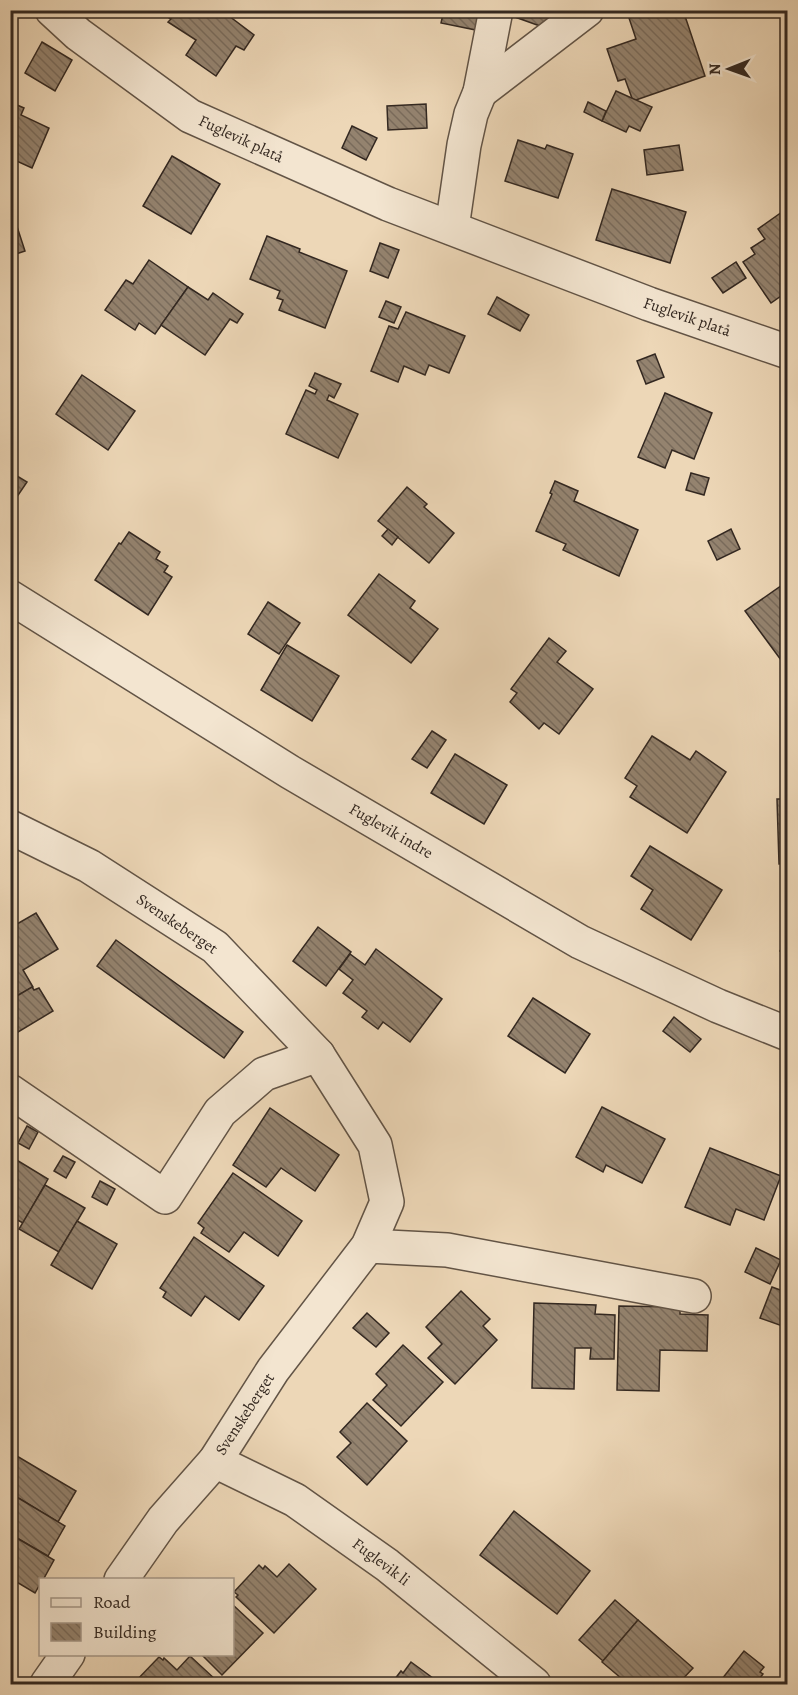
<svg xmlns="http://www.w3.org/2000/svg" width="798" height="1695" font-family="Alegreya,serif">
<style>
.building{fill:url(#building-back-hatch);stroke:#332821;stroke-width:1.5}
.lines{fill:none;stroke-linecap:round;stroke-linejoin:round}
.minor-casing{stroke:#625446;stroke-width:36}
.minor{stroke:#f3e5d0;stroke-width:33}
.labels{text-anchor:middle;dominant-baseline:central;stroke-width:4.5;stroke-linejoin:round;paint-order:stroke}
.street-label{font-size:16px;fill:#332821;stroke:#f3e5d0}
</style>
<defs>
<pattern id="building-back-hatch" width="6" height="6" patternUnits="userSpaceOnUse" patternTransform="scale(1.5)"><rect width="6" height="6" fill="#94836f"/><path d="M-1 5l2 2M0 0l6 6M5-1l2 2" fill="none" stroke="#796b5b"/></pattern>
</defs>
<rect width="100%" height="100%" fill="#edd7b7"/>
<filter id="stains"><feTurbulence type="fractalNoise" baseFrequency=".00333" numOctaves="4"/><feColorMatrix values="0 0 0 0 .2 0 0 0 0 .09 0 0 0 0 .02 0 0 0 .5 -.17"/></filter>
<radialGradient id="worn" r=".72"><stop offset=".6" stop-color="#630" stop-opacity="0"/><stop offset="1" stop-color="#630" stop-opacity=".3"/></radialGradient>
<!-- building -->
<g class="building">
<polygon points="163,10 221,10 254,35 244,50 236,46 216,76 186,55 196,40 168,22 171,19 161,13"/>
<polygon points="444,10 480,10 476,30 441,23"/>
<polygon points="514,10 561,10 554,31 512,16"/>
<polygon points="652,10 683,10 705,76 633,101 625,79 618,81 607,49 636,39 629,18"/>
<polygon points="42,42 72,60 55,91 25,73"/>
<polygon points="616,91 652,107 640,131 629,126 626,132 602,121"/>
<polygon points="10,102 24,108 21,115 49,128 32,168 10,158"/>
<polygon points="588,102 606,111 602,121 584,112"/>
<polygon points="426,104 427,128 388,130 387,106"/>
<polygon points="352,126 377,138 366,160 342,148"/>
<polygon points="518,140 545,149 547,145 573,154 558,198 505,181"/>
<polygon points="679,145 683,170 647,175 644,150"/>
<polygon points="172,156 220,184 191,234 143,206"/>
<polygon points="612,189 686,212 670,263 596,240"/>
<polygon points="10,205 25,251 10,256"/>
<polygon points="782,212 788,220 788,291 771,303 743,262 755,254 751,248 765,239 758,229"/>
<polygon points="267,236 300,249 299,252 347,271 325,328 279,310 283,300 277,298 280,291 250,279"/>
<polygon points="380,243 399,250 388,278 370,271"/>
<polygon points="149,260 188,287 155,334 139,323 135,330 105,310 126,280 133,284"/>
<polygon points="736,262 746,278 723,293 712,278"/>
<polygon points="188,287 208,300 213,293 243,314 237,323 230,319 205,355 161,325"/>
<polygon points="497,297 529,315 520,331 488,314"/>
<polygon points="386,301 401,307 394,323 379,317"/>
<polygon points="406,312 465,336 449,373 429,365 425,375 404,366 398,382 371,371 389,326 398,329"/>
<polygon points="655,354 664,377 646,384 637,361"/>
<polygon points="315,373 341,384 334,398 329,395 327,400 358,414 338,458 286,434 306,390 315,394 317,390 309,386"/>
<polygon points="82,375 135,411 108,450 56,414"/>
<polygon points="665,393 712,413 694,459 672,450 665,468 638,457"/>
<polygon points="10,467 14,469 12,473 27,482 10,507"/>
<polygon points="691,473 709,478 704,495 686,490"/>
<polygon points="555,481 578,491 574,501 638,530 619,576 563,550 566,544 536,531 552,494 550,493"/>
<polygon points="407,487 427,504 424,507 454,533 429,563 378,521"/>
<polygon points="388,529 398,537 392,545 382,536"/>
<polygon points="731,529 740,549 717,560 708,541"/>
<polygon points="129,532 160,552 156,559 168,566 164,572 172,577 148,615 95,580 119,543 121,544"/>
<polygon points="379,574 415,601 410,608 438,629 411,663 348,615"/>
<polygon points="788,581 788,656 781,660 745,611"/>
<polygon points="268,602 300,623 279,654 248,634"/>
<polygon points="549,638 566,651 557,662 593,689 559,734 544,723 539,729 510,702 517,693 511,689"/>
<polygon points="287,645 339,676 312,721 261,690"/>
<polygon points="432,731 446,740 427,768 412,759"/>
<polygon points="652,736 690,760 696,751 726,772 687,833 630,797 637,786 625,778"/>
<polygon points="455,754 507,785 484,824 431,793"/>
<polygon points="777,799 788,799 788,863 779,864"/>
<polygon points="650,846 722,890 691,940 641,909 653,890 631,876"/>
<polygon points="788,883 788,898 782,898 781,884"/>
<polygon points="36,913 58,949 23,970 33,987 10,1000 10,928"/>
<polygon points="318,927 351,952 326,986 293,961"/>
<polygon points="788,937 788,956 780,951"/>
<polygon points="116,940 243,1032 224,1058 97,966"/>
<polygon points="376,949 442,999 410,1042 383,1022 378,1029 362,1017 367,1011 343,993 353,980 339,969 350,954 365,965"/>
<polygon points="32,987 34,990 39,988 53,1011 13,1035 10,1032 10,1000"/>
<polygon points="533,998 590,1034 565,1073 508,1036"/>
<polygon points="674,1017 701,1039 690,1052 663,1031"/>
<polygon points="602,1107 665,1139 642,1183 606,1165 603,1172 576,1157"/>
<polygon points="270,1108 339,1155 315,1191 281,1168 266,1187 233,1165"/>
<polygon points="27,1126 38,1132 29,1149 18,1143"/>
<polygon points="710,1148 781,1176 764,1220 736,1209 730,1225 685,1207"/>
<polygon points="10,1156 48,1179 23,1223 10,1216"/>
<polygon points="63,1156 75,1162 66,1178 54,1171"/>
<polygon points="233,1173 302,1221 278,1256 244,1232 229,1252 201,1233 204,1228 198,1223"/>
<polygon points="100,1181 115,1189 107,1205 92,1197"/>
<polygon points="45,1185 85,1208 59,1252 19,1229"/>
<polygon points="77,1221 117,1244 92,1289 51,1265"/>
<polygon points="194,1237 264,1286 239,1320 205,1296 191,1316 163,1297 166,1292 160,1288"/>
<polygon points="756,1248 781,1260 770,1284 745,1272"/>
<polygon points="788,1280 788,1328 760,1318 772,1287 783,1291"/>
<polygon points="461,1291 490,1319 483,1326 497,1340 455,1384 428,1358 442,1344 426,1327"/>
<polygon points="534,1303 596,1305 595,1314 615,1315 614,1359 590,1359 591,1348 575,1348 574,1389 532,1388"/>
<polygon points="619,1306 680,1307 680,1314 708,1315 707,1351 660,1350 659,1391 617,1390"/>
<polygon points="367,1313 389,1333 376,1347 353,1328"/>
<polygon points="403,1345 443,1382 401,1426 373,1400 387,1385 376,1374"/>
<polygon points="367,1403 407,1441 367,1485 337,1457 351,1443 340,1432"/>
<polygon points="10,1452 76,1491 58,1522 10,1493"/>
<polygon points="10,1493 65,1526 48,1556 10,1534"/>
<polygon points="514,1511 590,1571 557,1614 480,1555"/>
<polygon points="10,1534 54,1560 43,1580 40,1580 40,1584 35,1593 10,1578"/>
<polygon points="289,1564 316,1589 274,1633 236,1597 238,1595 234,1592 259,1565 263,1569 265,1566 277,1577"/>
<polygon points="615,1600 638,1620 603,1661 579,1640"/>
<polygon points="232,1604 263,1633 222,1675 201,1654 232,1654"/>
<polygon points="638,1620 693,1668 678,1684 628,1684 602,1662"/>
<polygon points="744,1651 764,1667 760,1672 763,1674 755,1684 718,1684"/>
<polygon points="190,1656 217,1681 214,1684 134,1683 159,1657 163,1660 164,1658 177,1670"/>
<polygon points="411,1662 441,1684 391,1684 401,1671 403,1673"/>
</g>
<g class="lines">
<!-- minor casing -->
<g class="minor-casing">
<g id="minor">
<polyline points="52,10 78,34 190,116 388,204 649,304 788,352"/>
<polyline points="480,92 587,10"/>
<polyline points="452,228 464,145 471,114 480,92 496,10"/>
<polyline points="10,597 290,772 580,942 718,1006 788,1034"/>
<polyline points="10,827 89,866 215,947 318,1055 375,1145 387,1202 368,1246 273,1370 215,1461 163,1520 121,1580"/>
<polyline points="10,1091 165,1197 220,1112 264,1074 318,1055"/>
<polyline points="368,1246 447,1250 694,1296"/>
<polyline points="215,1461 295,1500 387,1565 534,1684"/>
<polyline points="47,1684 68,1654"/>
</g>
</g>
<!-- minor -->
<use href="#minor" class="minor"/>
</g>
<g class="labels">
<!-- street labels -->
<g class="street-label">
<text transform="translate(241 139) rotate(25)">Fuglevik platå</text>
<text transform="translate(687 317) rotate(19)">Fuglevik platå</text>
<text transform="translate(391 831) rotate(30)">Fuglevik indre</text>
<text transform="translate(177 924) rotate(34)">Svenskeberget</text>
<text transform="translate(245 1414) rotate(-57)">Svenskeberget</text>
<text transform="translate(381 1562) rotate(37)">Fuglevik li</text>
</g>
</g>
<!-- margin -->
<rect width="798" height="1695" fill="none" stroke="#edd7b7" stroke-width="36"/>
<rect x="12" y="12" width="774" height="1671" fill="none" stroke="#332821" stroke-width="3"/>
<rect x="18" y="18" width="762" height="1659" fill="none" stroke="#332821" stroke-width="1.5"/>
<!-- legend -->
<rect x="39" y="1578" width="195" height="78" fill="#f3e5d0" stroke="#a6998a" stroke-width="1.5"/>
<rect x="51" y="1598" width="30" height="9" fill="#f3e5d0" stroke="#a6998a" stroke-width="1.5"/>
<text x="93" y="1608" font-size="18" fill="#332821">Road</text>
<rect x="51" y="1623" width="30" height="18" fill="url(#building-back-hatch)" stroke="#a6998a" stroke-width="1.5"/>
<text x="93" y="1638" font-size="18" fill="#332821">Building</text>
<!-- north arrow -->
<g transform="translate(729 69) rotate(269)" stroke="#f3e5d0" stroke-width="4.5" paint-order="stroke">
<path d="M0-4.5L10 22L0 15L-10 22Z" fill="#332821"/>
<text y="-9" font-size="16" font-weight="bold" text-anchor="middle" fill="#332821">N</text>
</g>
<rect width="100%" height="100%" filter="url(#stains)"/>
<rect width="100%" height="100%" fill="url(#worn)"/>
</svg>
